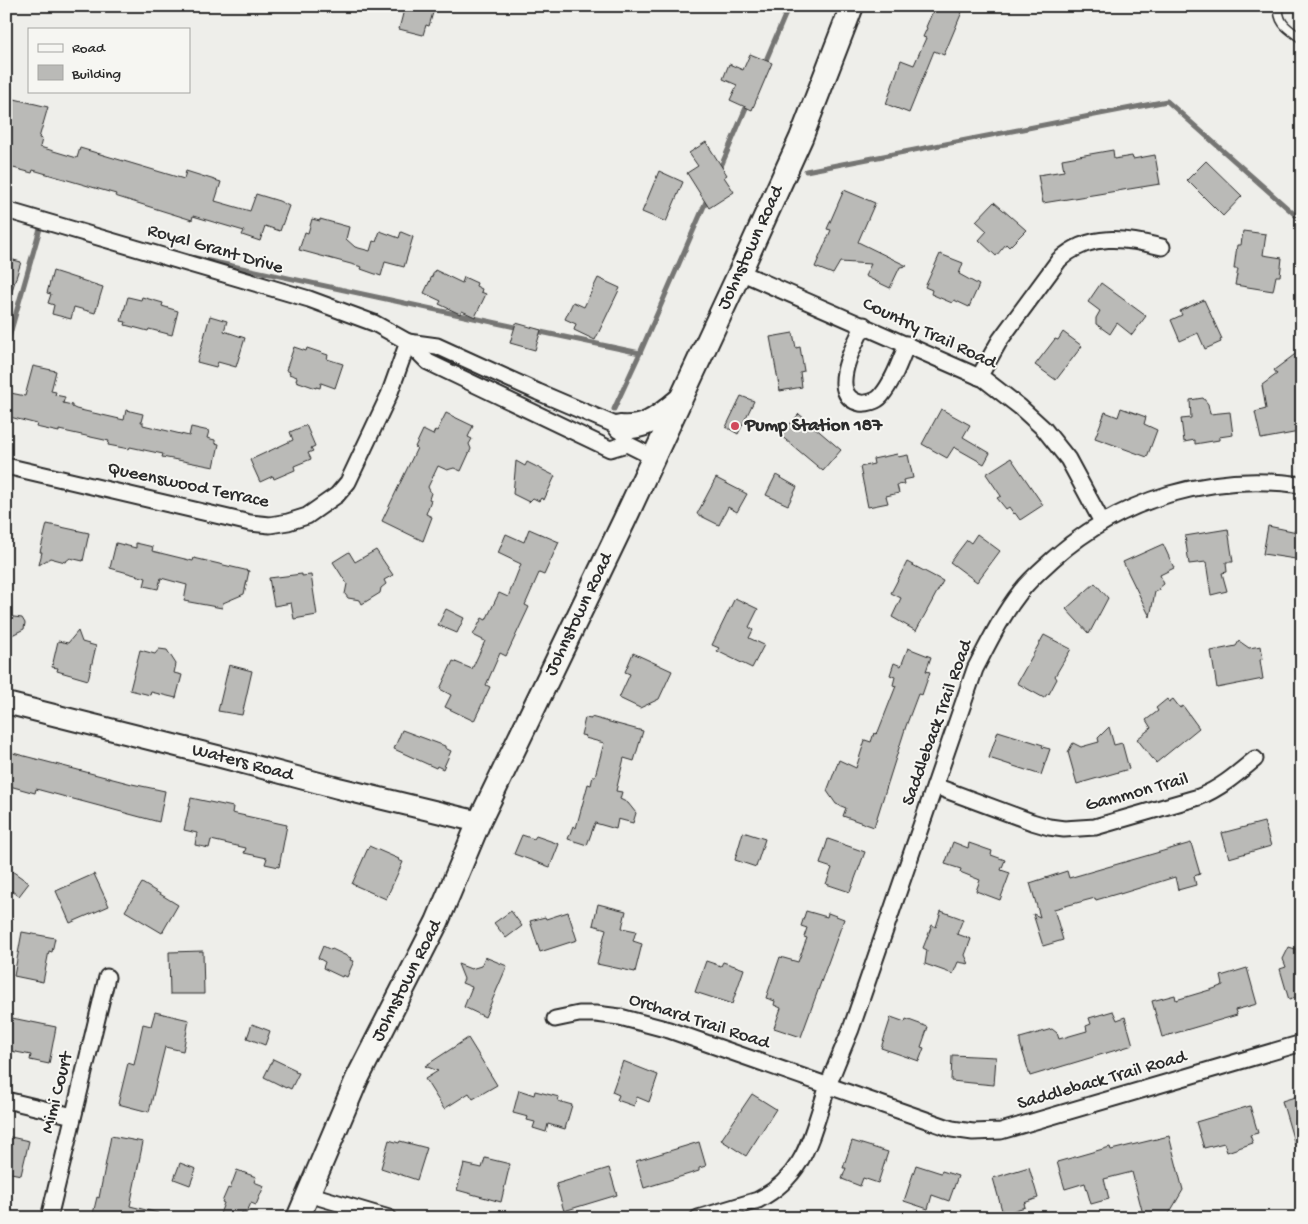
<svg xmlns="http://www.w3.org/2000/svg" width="1308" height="1224" font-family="'Gochi Hand',sans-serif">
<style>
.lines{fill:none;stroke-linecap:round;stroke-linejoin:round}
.stream{stroke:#757573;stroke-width:5}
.building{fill:#babab7;stroke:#2b2b2b}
.service-casing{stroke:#2b2b2b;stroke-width:11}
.minor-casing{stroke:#2b2b2b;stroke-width:19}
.tertiary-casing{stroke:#2b2b2b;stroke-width:24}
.secondary-casing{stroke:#2b2b2b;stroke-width:26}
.service{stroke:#f6f6f2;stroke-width:8}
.minor{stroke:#f6f6f2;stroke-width:15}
.tertiary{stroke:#f6f6f2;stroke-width:20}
.secondary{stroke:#f6f6f2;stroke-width:22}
.poi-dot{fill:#d1495b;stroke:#f6f6f2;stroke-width:2}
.labels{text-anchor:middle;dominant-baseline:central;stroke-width:4;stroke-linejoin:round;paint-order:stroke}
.street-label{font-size:19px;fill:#2b2b2b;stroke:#f6f6f2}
.poi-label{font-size:19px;font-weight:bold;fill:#2b2b2b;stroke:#f6f6f2;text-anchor:start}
</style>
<rect width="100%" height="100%" fill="#eeeeea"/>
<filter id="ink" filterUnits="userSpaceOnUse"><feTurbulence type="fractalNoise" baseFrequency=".02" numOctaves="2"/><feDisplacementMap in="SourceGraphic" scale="10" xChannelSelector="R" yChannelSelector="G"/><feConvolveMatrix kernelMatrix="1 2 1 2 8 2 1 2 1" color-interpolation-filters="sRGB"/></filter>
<g filter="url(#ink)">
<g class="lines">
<!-- stream -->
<g class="stream">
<polyline points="764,65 789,6"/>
<polyline points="719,171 748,103"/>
<polyline points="806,171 1167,101 1302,221"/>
<polyline points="191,257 520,328"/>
<polyline points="536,331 640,353"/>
<polyline points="6,348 41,225"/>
<polyline points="614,409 640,353 708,197"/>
</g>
</g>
<!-- building -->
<g class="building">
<polygon points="405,6 435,6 429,26 426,25 423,35 399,29"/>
<polygon points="935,6 947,6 962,12 944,55 934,51 909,113 886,104 901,60 914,65 926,38 923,37 927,28 926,27"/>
<polygon points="750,54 772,63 752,110 730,100 737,85 723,79 729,64 743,70"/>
<polygon points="6,97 48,107 39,138 42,139 40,147 77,158 80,148 184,179 186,171 221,182 215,201 250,211 256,194 279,201 289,206 280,231 265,226 260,241 242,235 244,231 193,216 192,220 115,196 116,194 33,170 32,173 6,166"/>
<polygon points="706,142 727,175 724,177 734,192 709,208 687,173 698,166 689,153"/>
<polygon points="1113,150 1114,159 1132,156 1133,159 1155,155 1160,184 1043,203 1038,175 1064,171 1062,159"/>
<polygon points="1206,161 1242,196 1223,216 1187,180"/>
<polygon points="659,171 683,182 666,222 642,212"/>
<polygon points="844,190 875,203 858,242 907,266 900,267 890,288 865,276 871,264 840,262 833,274 815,267 831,230 827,229"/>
<polygon points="994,202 1026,230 1009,247 1006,244 996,256 979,240 987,231 976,221"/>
<polygon points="312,219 320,221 320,219 349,227 346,239 355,247 370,251 373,241 376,242 380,231 399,238 401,232 413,237 404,267 385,262 381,276 361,269 362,267 299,250 305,232 308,233"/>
<polygon points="1243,231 1266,234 1263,255 1282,258 1280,276 1276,276 1273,291 1235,285 1238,269 1234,269 1237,245 1241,245"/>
<polygon points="940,254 963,263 959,274 979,285 969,307 954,300 952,303 931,294 932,290 925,287"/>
<polygon points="6,258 21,262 9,300 6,299"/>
<polygon points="435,270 462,283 464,277 477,283 476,286 482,289 481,292 486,294 475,317 462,311 460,314 439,304 441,301 424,293"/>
<polygon points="53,271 103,287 95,313 74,307 71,319 52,314 54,305 48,303 51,294 47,293"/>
<polygon points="598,278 620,288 595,340 574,330 576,324 565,319 573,302 584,307"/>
<polygon points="1101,283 1146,316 1132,335 1117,323 1110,334 1096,324 1096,318 1100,311 1088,302"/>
<polygon points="128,297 141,300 142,297 163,303 162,306 178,311 172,335 149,329 148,331 125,325 126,322 121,321"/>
<polygon points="1204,300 1222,339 1220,340 1221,342 1205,349 1198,333 1180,341 1171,320 1182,315 1180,311"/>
<polygon points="210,316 227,321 224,331 245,338 236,367 218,362 216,367 197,362"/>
<polygon points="516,323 541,330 535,350 510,343"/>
<polygon points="1063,332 1082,346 1056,380 1035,365 1055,339 1058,340"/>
<polygon points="793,333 796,348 800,347 804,371 800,372 802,387 780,391 770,337"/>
<polygon points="294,347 306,351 307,348 328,355 327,359 343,364 335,388 321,383 320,388 316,387 316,388 296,381 297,377 289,374 290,372 286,370"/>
<polygon points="1302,349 1302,419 1296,420 1299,432 1261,439 1255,412 1266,409 1262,385 1277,374 1274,370"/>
<polygon points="33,366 56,371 51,391 56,392 55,395 65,397 63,403 72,405 72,407 76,409 124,420 126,410 143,414 141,422 143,422 143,425 189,436 191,427 209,431 207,438 215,440 215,443 219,444 214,467 162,457 163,454 130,447 129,449 108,445 109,441 59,430 59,432 36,427 37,424 6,416 6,392 25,396"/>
<polygon points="741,396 754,401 738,434 726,427"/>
<polygon points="1203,398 1208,404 1210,414 1230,412 1233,435 1219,437 1219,440 1195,444 1195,440 1184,442 1181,419 1191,418 1190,400"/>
<polygon points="1121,408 1146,417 1144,424 1157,430 1147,457 1095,438 1105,412 1118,417"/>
<polygon points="941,409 970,425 963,437 990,453 984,464 954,447 947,458 922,444"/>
<polygon points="446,413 473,426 468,437 472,439 469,444 471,449 461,471 454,468 447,470 438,466 428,487 431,493 429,499 431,500 426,514 432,517 423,541 382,521 417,448 415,447 423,430 433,435 435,430 437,431"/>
<polygon points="799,414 841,450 823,471 780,435"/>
<polygon points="306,425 315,446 311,448 313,451 308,453 311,459 294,466 295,470 274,479 273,476 260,482 250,460 293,440 290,432"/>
<polygon points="897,454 898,457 908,455 913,478 903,480 904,484 897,485 899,493 886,496 888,503 868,507 860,467 874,464 873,459"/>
<polygon points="1011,458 1043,505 1020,520 1015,513 1014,514 1009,507 1006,509 997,498 1001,496 986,474"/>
<polygon points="516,461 525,466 527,462 555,476 544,500 541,498 539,501 533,498 529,502 513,494"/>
<polygon points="776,475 797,487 788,505 766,495"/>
<polygon points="716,478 747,494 737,512 728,507 719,525 697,514"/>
<polygon points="47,524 89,533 83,561 70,558 65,562 50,558 39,565 42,552 40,552"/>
<polygon points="1268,526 1302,533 1302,560 1263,554"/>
<polygon points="529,529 559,542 544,575 539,573 525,605 529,607 506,656 500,653 486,685 490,687 474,721 445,707 451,695 440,689 453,661 472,669 485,641 473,635 482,618 486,620 499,593 508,597 521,564 498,553 506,534 524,542"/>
<polygon points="1228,529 1233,562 1226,562 1227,572 1222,573 1227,591 1211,595 1206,562 1189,564 1185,536"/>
<polygon points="977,534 1000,551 977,582 950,562 967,540 971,543"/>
<polygon points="116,543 136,548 136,543 153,547 152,551 193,561 194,558 249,571 244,594 223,603 222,608 184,601 187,585 161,578 158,589 144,586 146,578 110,568"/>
<polygon points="1163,544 1174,568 1160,575 1164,584 1159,588 1160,590 1155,592 1150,617 1123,562"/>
<polygon points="376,550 393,575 384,580 386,584 381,588 380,593 362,604 360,600 348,598 345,594 347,584 333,562 349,552 355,562"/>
<polygon points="907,562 943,581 916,631 892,617 901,598 891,593"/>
<polygon points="302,574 302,576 311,575 317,615 294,619 291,603 274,606 269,578"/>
<polygon points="1095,583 1108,598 1089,634 1066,609"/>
<polygon points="735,598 758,609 749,627 753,630 749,638 764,645 752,668 717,651 719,648 712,645"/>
<polygon points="446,609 464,618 457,633 438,625"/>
<polygon points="6,616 22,618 25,623 24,629 6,638"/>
<polygon points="78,631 82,642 96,646 88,680 57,671 58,668 52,667 58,641 68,643"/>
<polygon points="1044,635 1071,649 1055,676 1057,679 1049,694 1048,693 1044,698 1017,683"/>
<polygon points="1239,641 1249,648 1261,646 1263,659 1260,660 1263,679 1217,688 1211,651 1236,646"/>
<polygon points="908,648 931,657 926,671 930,672 922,695 918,694 906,726 874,827 843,816 846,808 836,804 827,791 839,760 856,768 865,740 871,742 874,733 876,734 878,732 896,686 893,685 895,677 890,675 894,663 901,666"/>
<polygon points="159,649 167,650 176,664 174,673 182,675 176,698 151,692 150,695 130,690 140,650 155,654"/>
<polygon points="633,653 672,671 659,699 640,708 619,698 630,674 625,672"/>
<polygon points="229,665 252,671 242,715 218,711"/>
<polygon points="1167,699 1169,702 1173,699 1180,708 1183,706 1199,728 1156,763 1137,739 1151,728 1146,720 1158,711 1156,708"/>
<polygon points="591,717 643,731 634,761 624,758 616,791 622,792 620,799 628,803 636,813 633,823 618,819 616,829 595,823 587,845 568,839 573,826 576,828 588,784 591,785 593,776 595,776 604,743 585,738 586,736 581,735 585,718 591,719"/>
<polygon points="1109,727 1114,745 1122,743 1129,769 1077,784 1068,752 1073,743 1081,747 1099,742 1098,738"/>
<polygon points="402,730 445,746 445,748 451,751 443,769 437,766 436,768 394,749"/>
<polygon points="998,731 1043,745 1042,747 1050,749 1041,775 989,758"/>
<polygon points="9,752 132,784 165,791 159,822 36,789 35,793 6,785 6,761"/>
<polygon points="191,798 233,807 232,813 287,825 279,867 265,864 267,858 244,853 246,848 211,840 209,848 195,845 197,833 184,830"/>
<polygon points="1264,822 1271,846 1229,858 1222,833"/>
<polygon points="743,832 765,839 756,867 735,860"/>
<polygon points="522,835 534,839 536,836 559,844 550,867 514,854"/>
<polygon points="828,839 865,852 850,892 826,884 832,868 820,864"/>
<polygon points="953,842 968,848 969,843 992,851 991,855 1005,860 1001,870 1010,873 1000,900 976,891 980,880 960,872 961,869 945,864"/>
<polygon points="1191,843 1200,874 1194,876 1196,885 1178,890 1175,877 1120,894 1120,893 1096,900 1095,898 1054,909 1063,940 1043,946 1033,914 1040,917 1030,883 1067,871 1069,878"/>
<polygon points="369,846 399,859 398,860 403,862 386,899 352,884"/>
<polygon points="12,871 29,883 19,896 6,887 6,879"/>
<polygon points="94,874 109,906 70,923 56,891"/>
<polygon points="142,883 178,905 162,933 125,911"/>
<polygon points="598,904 626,911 622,928 636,931 633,941 642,944 635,972 597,964 606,929 593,925"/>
<polygon points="511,911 522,926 506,938 494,923"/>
<polygon points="806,911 827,917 828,913 844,919 801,1037 774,1028 781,1008 774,1005 775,1001 766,998 780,957 798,962 807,938 804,937 807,928 801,926"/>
<polygon points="941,911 963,919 957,934 971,939 965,955 969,964 958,962 953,974 925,964 927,950 923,948 932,925 936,927"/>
<polygon points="568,912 577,940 540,952 530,921 545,917 546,919"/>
<polygon points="22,932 55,938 52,952 49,951 43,982 14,976"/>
<polygon points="323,946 331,950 332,949 351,958 350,960 354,961 347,977 343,975 342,977 323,968 325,962 318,958"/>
<polygon points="1289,947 1302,951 1302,996 1289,1000 1280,969 1286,967 1283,959"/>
<polygon points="203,951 204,994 170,994 169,952"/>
<polygon points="485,957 507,966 485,1017 464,1007 472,987 462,983 464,979 458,964 471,969 481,966"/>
<polygon points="706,961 721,966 723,962 744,969 732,1004 695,992"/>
<polygon points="1247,968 1257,1004 1235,1010 1237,1015 1162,1037 1152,1001 1175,995 1176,1000 1213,989 1223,985 1221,976"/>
<polygon points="1113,1011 1117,1020 1125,1017 1133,1045 1030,1076 1020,1043 1020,1038 1052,1029 1057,1033 1059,1039 1087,1031 1086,1026 1091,1024 1089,1018"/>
<polygon points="155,1012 189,1020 183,1051 165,1047 149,1112 118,1104 128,1063 134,1065 143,1024 151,1026"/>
<polygon points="891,1017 905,1022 906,1019 928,1027 921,1047 924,1048 919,1061 881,1048"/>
<polygon points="12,1018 56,1027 49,1064 30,1060 31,1055 6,1050"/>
<polygon points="252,1024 270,1031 265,1045 247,1038"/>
<polygon points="468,1038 497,1085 473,1099 469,1093 444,1109 425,1079 438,1071 425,1066"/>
<polygon points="952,1055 996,1057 994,1085 951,1081"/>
<polygon points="273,1059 296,1070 295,1072 299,1073 291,1089 287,1087 286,1088 264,1077"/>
<polygon points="623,1061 658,1075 649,1102 637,1097 634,1106 617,1100 619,1095 612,1092"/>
<polygon points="519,1090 534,1095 535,1091 559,1097 558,1101 572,1105 565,1129 548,1124 546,1132 533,1128 535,1122 527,1120 528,1117 513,1113"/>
<polygon points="752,1094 776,1109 746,1156 721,1140"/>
<polygon points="1298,1096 1302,1096 1302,1154 1298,1155 1282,1101"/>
<polygon points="1250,1106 1258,1133 1250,1135 1253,1143 1227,1152 1224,1143 1204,1148 1196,1122"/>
<polygon points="6,1136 29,1141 21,1175 6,1172"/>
<polygon points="111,1136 143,1142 130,1206 158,1213 157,1218 92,1218 97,1197 99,1198"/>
<polygon points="1169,1136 1183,1190 1167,1217 1144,1218 1132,1172 1104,1179 1109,1199 1091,1204 1085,1183 1065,1189 1057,1162 1110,1147 1111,1150"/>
<polygon points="389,1140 399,1143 400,1141 427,1148 417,1180 381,1168"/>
<polygon points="852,1141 888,1152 878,1183 863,1178 860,1186 842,1179 846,1168 843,1168"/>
<polygon points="699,1142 706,1166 699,1168 699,1171 644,1188 636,1161"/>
<polygon points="485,1158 510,1164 501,1202 457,1190 464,1164 482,1168"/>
<polygon points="180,1163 196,1169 190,1185 174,1179"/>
<polygon points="916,1165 941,1173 942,1171 958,1176 949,1201 932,1195 928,1209 904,1201"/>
<polygon points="1029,1167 1038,1198 1024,1203 1025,1207 1003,1214 993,1178"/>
<polygon points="609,1168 617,1195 564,1211 556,1184"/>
<polygon points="237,1170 256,1177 254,1182 264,1186 256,1205 251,1203 246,1214 242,1212 240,1218 228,1218 220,1214 224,1203 222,1202 228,1188 230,1189"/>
</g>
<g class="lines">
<!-- service casing -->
<g class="service-casing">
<path id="service" d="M 1279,6 C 1277,24 1289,29 1302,39"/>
</g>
<!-- minor casing -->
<g class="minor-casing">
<g id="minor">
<polyline points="6,210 309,299 374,323 408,342 428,362 610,449 627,444"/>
<polyline points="740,272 984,379 1020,407 1044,429 1068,459 1102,522"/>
<path d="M 864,325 C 855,343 826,395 860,403 C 867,404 877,401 881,396 C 893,382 900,361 907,344"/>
<polyline points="408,342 437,346 538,392 620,427 627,444 653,457"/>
<path d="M 979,377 L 1000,340 L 1059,260 C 1089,232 1126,238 1162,247"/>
<polyline points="6,466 250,523 270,525 288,522 307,516 337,495 348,482 389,395 408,342"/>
<path d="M 935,786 L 1032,822 L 1049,827 L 1064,829 L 1095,827 L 1199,797 C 1221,788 1237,774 1255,759"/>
<polyline points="555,1019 579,1014 596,1014 620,1017 669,1030 952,1129 973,1132 1001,1131 1302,1043"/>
<polyline points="6,1100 73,1116"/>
<polyline points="308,1194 389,1218"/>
<polyline points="49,1218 107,977"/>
<path d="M 698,1218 L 758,1200 C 808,1174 811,1133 828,1086 C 835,1067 843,1048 851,1029 L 975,669 C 989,642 1002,615 1021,591 C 1030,579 1042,569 1053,559 C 1121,498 1211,472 1302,485"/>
</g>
</g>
<!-- tertiary casing -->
<g class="tertiary-casing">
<g id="tertiary">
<path id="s1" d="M 6,703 L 221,757 L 338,788 L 479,822"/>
</g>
</g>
<!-- secondary casing -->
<g class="secondary-casing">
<g id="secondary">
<path d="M 620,427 C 647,429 658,417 678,401"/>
<path id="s2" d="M 298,1218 L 357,1079 L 437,922 L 479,822 L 624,521 L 740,272 L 801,138 L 852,6"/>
</g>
</g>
<!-- service -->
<use href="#service" class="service"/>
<!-- minor -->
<use href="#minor" class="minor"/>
<!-- tertiary -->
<use href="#tertiary" class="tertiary"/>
<!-- secondary -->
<use href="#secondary" class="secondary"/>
</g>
</g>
<!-- markers -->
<circle class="poi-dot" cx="735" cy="426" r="5"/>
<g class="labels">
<!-- street labels -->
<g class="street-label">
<text stroke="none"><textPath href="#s2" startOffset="1071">Johnstown Road</textPath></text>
<text transform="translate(215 250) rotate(16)">Royal Grant Drive</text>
<text transform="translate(929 334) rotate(25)">Country Trail Road</text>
<text transform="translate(188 486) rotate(12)">Queenswood Terrace</text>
<text stroke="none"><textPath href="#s2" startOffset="666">Johnstown Road</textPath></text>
<text transform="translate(938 723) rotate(-70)">Saddleback Trail Road</text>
<text stroke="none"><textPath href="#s1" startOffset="244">Waters Road</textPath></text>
<text transform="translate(1137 793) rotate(-15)">Gammon Trail</text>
<text stroke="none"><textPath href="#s2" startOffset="261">Johnstown Road</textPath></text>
<text transform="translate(699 1022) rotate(18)">Orchard Trail Road</text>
<text transform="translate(1102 1081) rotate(-16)">Saddleback Trail Road</text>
<text transform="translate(58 1093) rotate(-76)">Mimi Court</text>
</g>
<!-- poi labels -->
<g class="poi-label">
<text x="745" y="426">Pump Station 187</text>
</g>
</g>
<!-- margin -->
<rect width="1308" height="1224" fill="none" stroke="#f6f6f2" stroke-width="25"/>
<rect x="12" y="12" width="1283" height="1199" fill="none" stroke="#2b2b2b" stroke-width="2" filter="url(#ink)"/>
<!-- legend -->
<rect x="28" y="28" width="162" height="65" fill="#f6f6f2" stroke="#a5a5a2"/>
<rect x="38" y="44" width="25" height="8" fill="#f6f6f2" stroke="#a5a5a2"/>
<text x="72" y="52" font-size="15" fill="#2b2b2b">Road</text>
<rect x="38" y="65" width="25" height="15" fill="#babab7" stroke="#a5a5a2"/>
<text x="72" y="78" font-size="15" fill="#2b2b2b">Building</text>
</svg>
